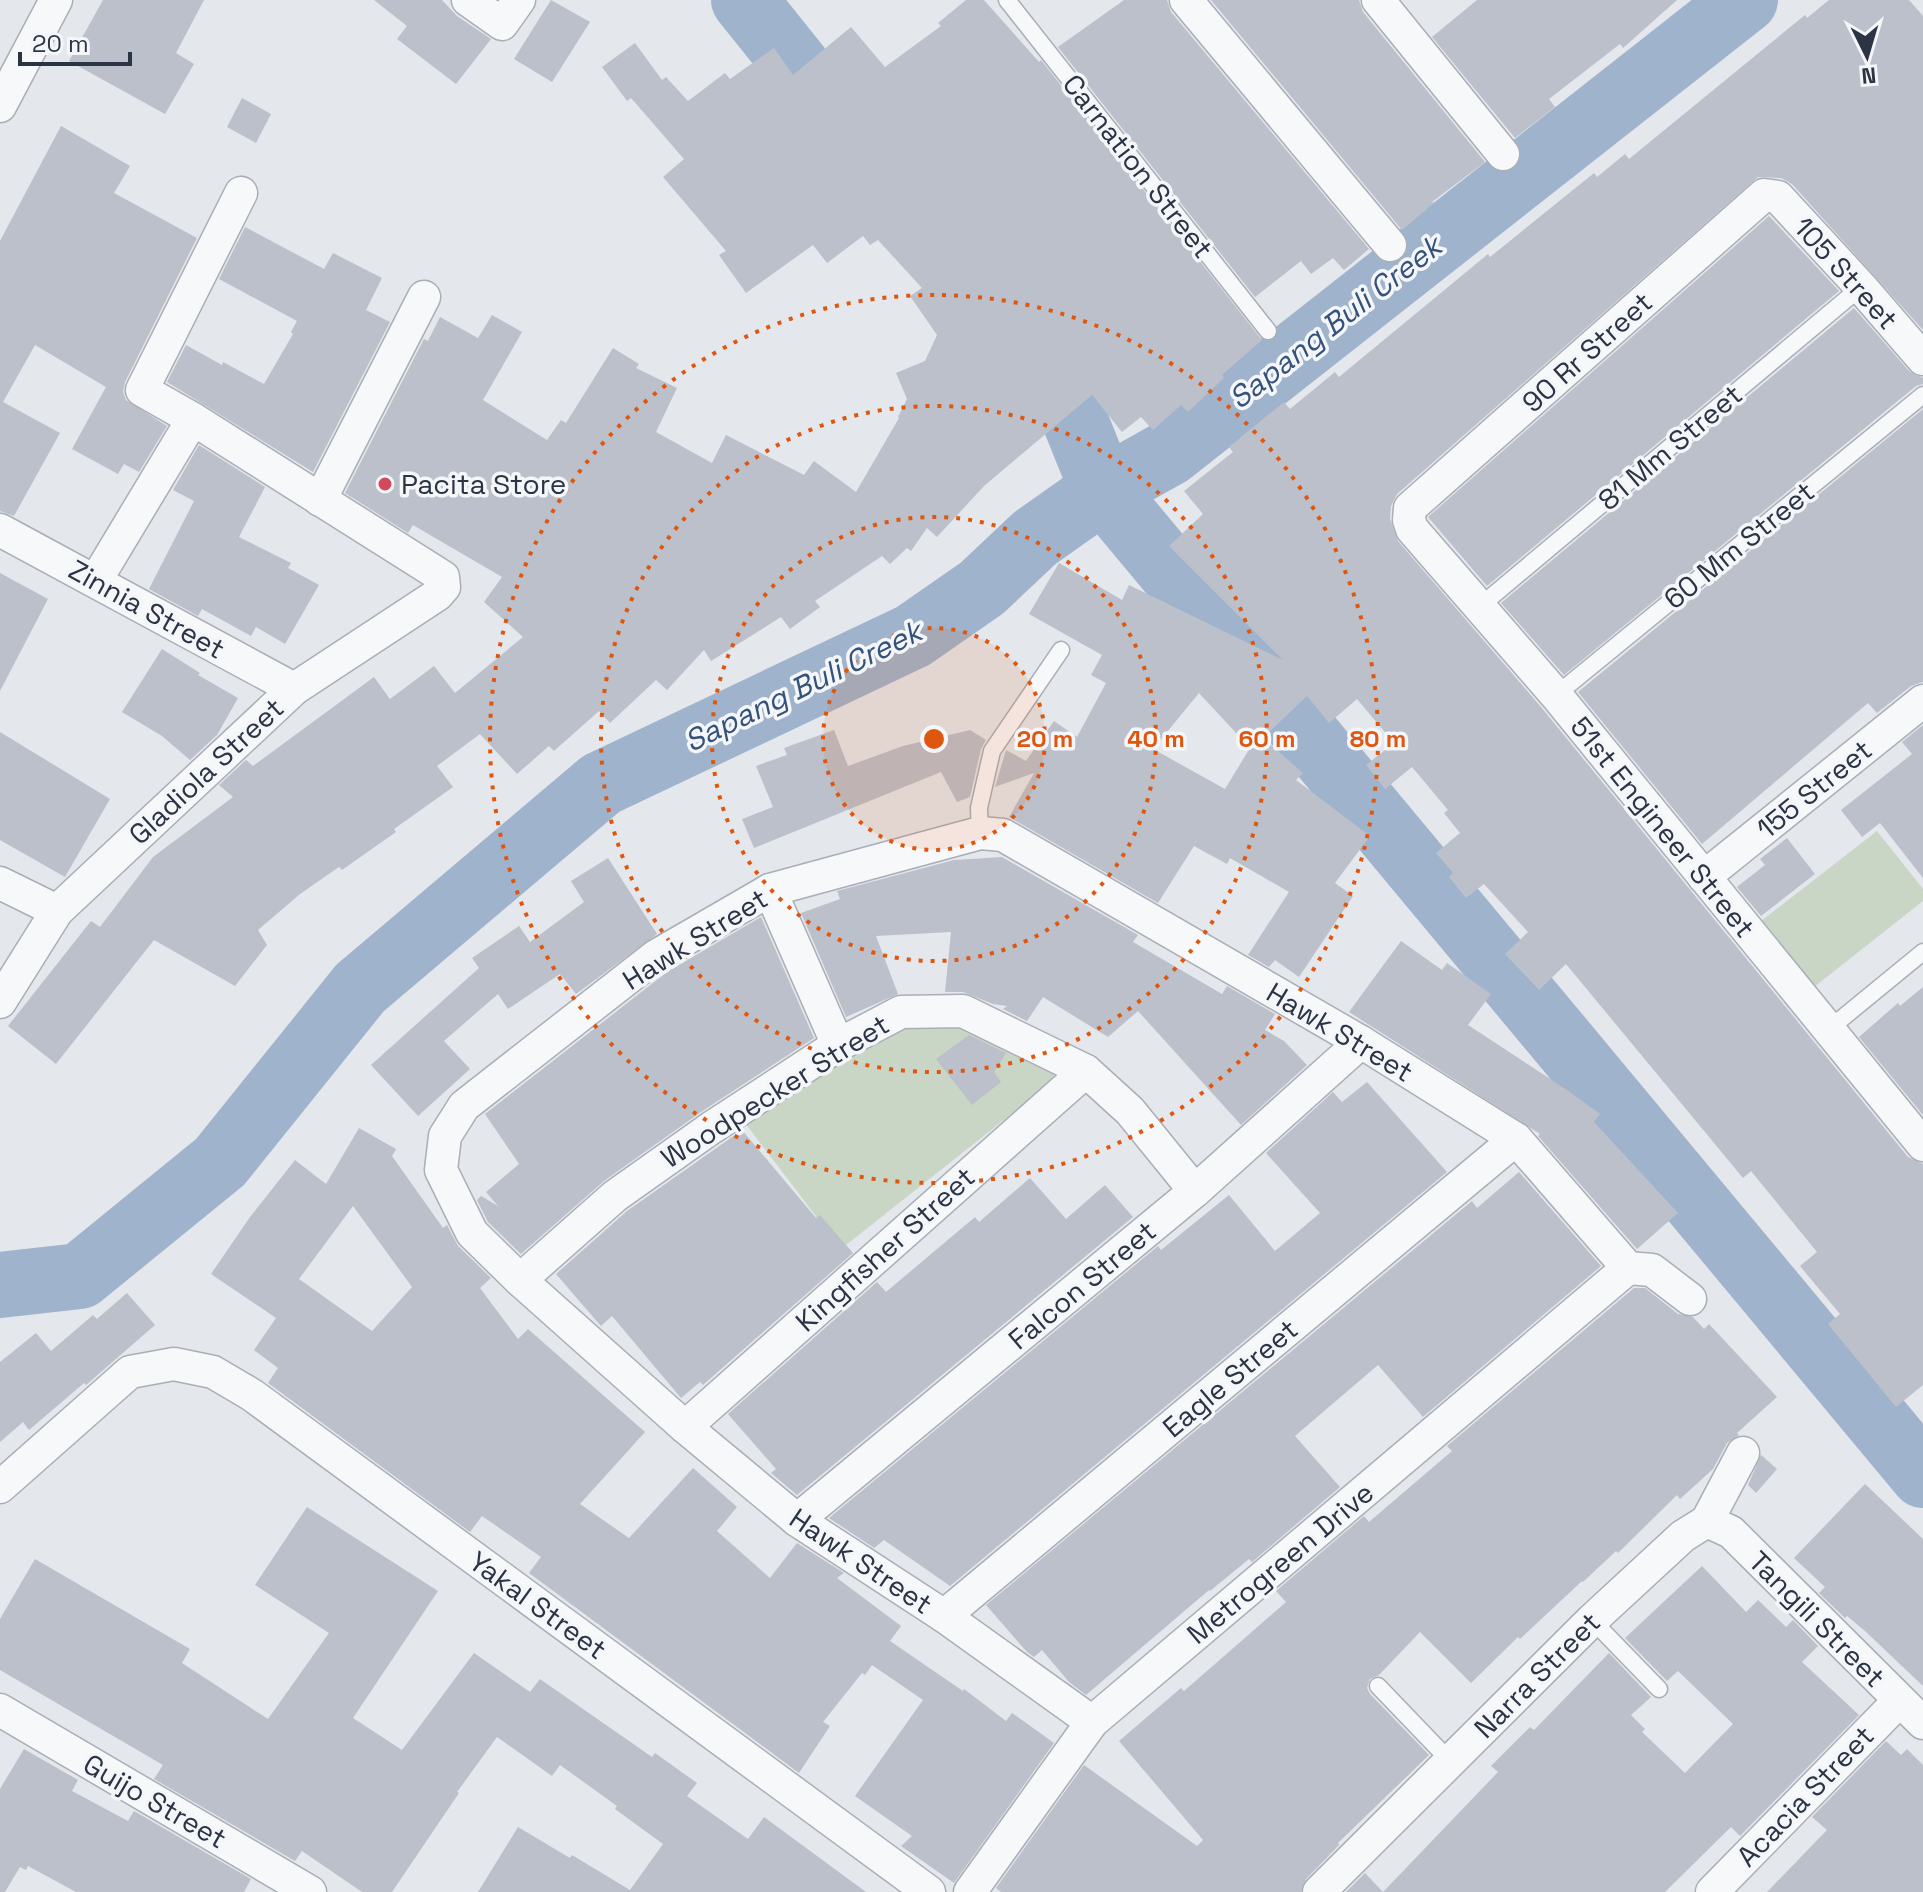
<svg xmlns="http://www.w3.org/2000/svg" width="1923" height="1892" font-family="'Space Grotesk',sans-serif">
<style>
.green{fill:#c9d6c5}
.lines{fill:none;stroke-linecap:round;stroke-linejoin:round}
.river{stroke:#9fb4cc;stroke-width:66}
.building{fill:#bbc0ca;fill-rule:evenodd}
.service-casing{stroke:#a9aeb7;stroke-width:19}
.minor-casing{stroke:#a9aeb7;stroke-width:35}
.service{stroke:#f7f8fa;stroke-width:16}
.minor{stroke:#f7f8fa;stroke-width:32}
.ring{fill:none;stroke:#df570f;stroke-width:4;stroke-dasharray:4 8}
.poi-dot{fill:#d1495b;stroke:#f4f6f9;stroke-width:3}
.labels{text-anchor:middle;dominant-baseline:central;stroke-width:7;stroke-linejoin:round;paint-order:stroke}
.street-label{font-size:28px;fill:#2b3445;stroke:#f4f6f9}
.poi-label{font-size:28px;fill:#2b3445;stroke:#f4f6f9;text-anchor:start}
.water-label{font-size:30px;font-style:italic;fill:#34527a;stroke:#f4f6f9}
.centre{fill:#df570f;stroke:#f4f6f9;stroke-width:4}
.ring-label{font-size:24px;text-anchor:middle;font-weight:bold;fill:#df570f;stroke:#f4f6f9;stroke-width:7;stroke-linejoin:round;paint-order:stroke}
</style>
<rect width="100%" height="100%" fill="#e4e7ec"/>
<!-- green -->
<g class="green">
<polygon points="1877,831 1923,889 1923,901 1809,991 1756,925"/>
<polygon points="904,1023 962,1026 1063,1073 841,1249 745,1123 839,1052"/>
</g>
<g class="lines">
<!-- river -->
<g class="river">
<polyline points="744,0 857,141"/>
<polyline points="1021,341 1060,383 1103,490 1923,1475"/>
<polyline points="0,1285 80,1276 220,1162 360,988 601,784 913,636 982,588 1035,538 1103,490 1169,453 1745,0"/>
</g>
</g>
<!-- building -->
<g class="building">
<polygon points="103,0 204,0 176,53 194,64 165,114 69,61"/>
<polygon points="374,0 442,0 457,16 491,39 456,84 397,39 407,26"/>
<polygon points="551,0 590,22 552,82 514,59"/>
<polygon points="966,0 984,0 1039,62 1041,60 1262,340 1222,375 1224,378 1188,412 1181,405 1153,430 1141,417 1122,432 1092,395 984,486 937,537 927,528 911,551 907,548 890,564 882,556 815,601 820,607 790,629 781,617 711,661 704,650 667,690 656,680 610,723 599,711 554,751 549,746 517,774 480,734 437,766 453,787 394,829 396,832 342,870 339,867 300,894 258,930 267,945 235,986 154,940 56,1064 8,1026 91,921 100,927 153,857 233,797 219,785 246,760 253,766 374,677 390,699 434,666 455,693 523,637 484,602 502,577 413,525 408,533 345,493 424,339 428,341 440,317 478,338 492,315 522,332 483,400 547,440 561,420 566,423 613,348 639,364 636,368 677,388 656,432 712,463 726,435 804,475 814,461 856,492 899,418 898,417 907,399 896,373 925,361 937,335 910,296 922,288 878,240 870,245 863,236 827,263 813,245 746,293 719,255 726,251 663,177 684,159 631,98 627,101 602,67 635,43 662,80 666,77 688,101 725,73 730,79 774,48 793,75 851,27 885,67 941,26 938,23"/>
<polygon points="1124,0 1167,0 1171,12 1369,249 1344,270 1333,258 1311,274 1301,261 1255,297 1058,47"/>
<polygon points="1211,0 1359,0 1363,12 1485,162 1432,202 1434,203 1402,230"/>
<polygon points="1477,0 1677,0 1623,48 1620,44 1549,99 1555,107 1515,138 1432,37"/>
<path d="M 1829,0 L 1909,0 L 1923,16 L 1923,330 L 1792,184 L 1781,178 L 1758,177 L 1397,494 L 1391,506 L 1390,519 L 1398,541 L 1541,707 L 1908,1157 L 1923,1164 L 1923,1385 L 1896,1407 L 1828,1324 L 1840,1314 L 1800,1266 L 1817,1252 L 1751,1171 L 1743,1178 L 1566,964 L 1539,990 L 1505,954 L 1528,932 L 1484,884 L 1466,898 L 1449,877 L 1453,873 L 1436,853 L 1460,833 L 1444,813 L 1448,810 L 1412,767 L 1385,789 L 1366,765 L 1394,743 L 1357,699 L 1329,723 L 1307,696 L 1263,738 L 1303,773 L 1296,780 L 1370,836 L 1335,883 L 1353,896 L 1299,977 L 1275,960 L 1269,967 L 1248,955 L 1289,892 L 1230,858 L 1227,864 L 1194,846 L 1158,903 L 1009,817 L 1034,773 L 995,787 L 1006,750 L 1026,761 L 1054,721 L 1077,737 L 1106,683 L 1091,675 L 1102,655 L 1029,614 L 1059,563 L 1122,600 L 1129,585 L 1283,660 L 1169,546 L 1203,514 L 1184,491 L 1233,452 L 1229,447 L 1284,402 L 1290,409 L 1335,372 L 1339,377 L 1488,254 L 1490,257 L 1594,173 L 1597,177 L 1625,154 L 1629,159 L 1805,15 L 1807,18 ZM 1199,693 L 1250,748 L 1225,789 L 1153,749 Z"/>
<polygon points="242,98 271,114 256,143 227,127"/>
<polygon points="61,126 130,166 114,193 197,238 125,382 123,392 126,400 167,426 139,472 124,464 118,474 72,449 106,387 35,345 3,402 60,433 14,516 0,511 0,241"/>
<polygon points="1769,216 1839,291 1487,586 1428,517"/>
<polygon points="245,227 324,269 333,253 382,278 366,310 390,322 313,472 167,382 186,345 222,365 223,362 264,384 293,334 291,332 297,321 219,279"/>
<polygon points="1854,308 1909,371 1923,378 1923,384 1916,386 1564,675 1501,603"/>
<polygon points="1923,409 1923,682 1911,686 1877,713 1868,703 1702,844 1578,692"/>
<polygon points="199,445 265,487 239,537 291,563 288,568 319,585 285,644 256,627 251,636 202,609 198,616 149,589 194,501 173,490"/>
<polygon points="0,573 48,599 0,691"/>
<polygon points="162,649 200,673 198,675 238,698 217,735 190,760 162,736 122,712"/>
<polygon points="1923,725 1923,878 1880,823 1862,837 1841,810 1912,754 1902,742"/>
<polygon points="834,730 848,766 903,746 970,730 986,740 981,749 970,797 957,802 941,772 754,848 742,819 773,807 756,766 787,755 784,748"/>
<polygon points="0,732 110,799 65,877 0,840"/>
<polygon points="1787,838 1815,874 1761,916 1737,887 1765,865 1760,859"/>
<polygon points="1002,857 1138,935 1133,942 1222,994 1227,986 1275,1014 1265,1030 1284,1041 1307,1065 1241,1125 1138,1011 1108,1037 1043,997 1027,1021 1003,1009 1007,1006 993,1004 963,992 945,992 951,932 876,936 898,994 846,1017 801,913 840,899 837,891 954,860"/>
<polygon points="608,858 657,934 576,994 560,974 508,1009 498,994 444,1041 470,1069 418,1116 371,1065 479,968 472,958 519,926 530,942 584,902 571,881"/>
<polygon points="761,917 814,1038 701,1112 604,1181 521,1254 488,1222 477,1200 481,1196 498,1206 486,1192 519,1164 485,1114 667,972"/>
<polygon points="1401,941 1442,970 1447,963 1491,994 1468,1025 1567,1090 1600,1114 1594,1122 1678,1213 1637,1249 1538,1136 1540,1134 1349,1012"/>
<polygon points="1923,987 1923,1115 1859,1037 1898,1003 1900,1006"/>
<polygon points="969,1035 1006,1053 994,1072 1001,1082 972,1105 936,1059"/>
<polygon points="1367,1082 1447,1172 950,1586 884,1540 874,1548 829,1518 1158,1246 1161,1250 1229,1195 1275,1251 1320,1213 1266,1153 1333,1092 1342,1102"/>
<path d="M 359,1128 L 396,1149 L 392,1156 L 443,1228 L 447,1225 L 458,1246 L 491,1278 L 480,1288 L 518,1339 L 528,1329 L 645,1432 L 580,1504 L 629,1538 L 693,1468 L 737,1507 L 717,1531 L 770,1578 L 797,1543 L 844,1573 L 837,1578 L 901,1626 L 890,1641 L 963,1691 L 964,1689 L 1006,1721 L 1012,1713 L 1054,1743 L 954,1883 L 901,1846 L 912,1836 L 855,1796 L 923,1700 L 872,1665 L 865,1675 L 862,1673 L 823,1722 L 830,1726 L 799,1773 L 529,1573 L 541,1557 L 482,1516 L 470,1532 L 268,1383 L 278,1368 L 254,1350 L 276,1318 L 211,1274 L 250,1217 L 295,1160 L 326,1184 ZM 353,1206 L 412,1287 L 372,1331 L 299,1279 Z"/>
<polygon points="742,1130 816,1218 820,1215 853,1253 703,1385 700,1382 681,1398 612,1316 601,1326 556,1274 627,1211"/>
<polygon points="1519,1172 1601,1266 1423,1417 1378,1365 1295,1436 1340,1487 1252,1562 1249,1559 1210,1591 1209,1590 1086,1695 1069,1682 1042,1650 1034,1657 1027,1652 986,1605 1472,1201 1477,1208"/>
<polygon points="1030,1178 1066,1219 1105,1185 1133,1217 797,1495 771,1473 776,1469 728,1414 877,1282 886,1292 975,1217 979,1222"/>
<polygon points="1634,1288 1645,1288 1678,1314 1693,1317 1704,1329 1709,1324 1777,1397 1737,1433 1739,1435 1727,1443 1713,1469 1680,1499 1677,1495 1618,1553 1616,1551 1583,1582 1582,1581 1520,1639 1518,1637 1471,1683 1420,1632 1379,1675 1370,1679 1367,1688 1370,1694 1429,1755 1338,1843 1339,1845 1306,1879 1301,1892 1001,1892 996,1888 1084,1765 1197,1846 1203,1840 1119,1741 1181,1688 1184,1691 1286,1602 1276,1591 1364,1516 1369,1522 1452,1451 1447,1446"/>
<polygon points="127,1293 155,1325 86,1385 84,1383 29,1430 23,1422 0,1442 0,1362 36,1333 51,1351 93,1315 97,1319"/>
<polygon points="1761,1455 1777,1469 1756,1493 1748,1485"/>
<polygon points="1865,1484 1923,1539 1923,1686 1865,1631 1847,1616 1845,1618 1819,1593 1825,1587 1794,1558"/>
<polygon points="307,1507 438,1591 353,1718 402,1750 474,1653 530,1692 540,1679 652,1757 655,1753 697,1783 687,1796 748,1839 764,1817 866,1892 478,1892 518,1827 570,1858 572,1855 630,1890 663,1844 615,1809 617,1806 560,1765 552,1776 497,1737 457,1792 459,1793 392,1892 362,1892 302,1851 295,1861 154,1779 163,1765 0,1670 0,1619 35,1559 190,1649 182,1663 268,1719 329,1633 255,1585"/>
<polygon points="1702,1566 1746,1612 1758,1600 1786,1627 1793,1620 1818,1646 1802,1662 1859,1715 1740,1836 1731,1827 1665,1892 1346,1892 1365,1873 1383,1892 1498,1772 1491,1766 1530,1727 1534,1730 1609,1653 1651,1697 1631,1715 1645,1729 1642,1732 1685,1773 1733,1724 1678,1671 1667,1681 1625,1638"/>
<polygon points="1886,1741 1901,1755 1907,1749 1923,1765 1923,1892 1767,1892 1827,1830 1812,1817"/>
<polygon points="24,1749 78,1780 72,1791 128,1821 134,1811 251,1879 244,1892 76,1892 28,1866 26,1870 20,1867 5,1892 0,1892 0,1789"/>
</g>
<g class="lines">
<!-- service casing -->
<g class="service-casing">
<g id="service">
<polyline points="1007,0 1268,331"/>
<polyline points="1479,607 1861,287"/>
<polyline points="1556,695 1923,395"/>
<polyline points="980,833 979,808 992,751 1061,650"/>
<polyline points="1829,1029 1923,952"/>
<polyline points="1592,1620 1659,1689"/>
<polyline points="1378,1686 1450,1761"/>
</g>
</g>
<!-- minor casing -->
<g class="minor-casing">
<g id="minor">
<polyline points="468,0 502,24 519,0"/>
<polyline points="1186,0 1390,245"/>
<polyline points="1378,0 1503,154"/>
<polyline points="0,106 56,0"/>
<polyline points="1923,359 1861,287 1778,197 1764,195 1410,508 1409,520 1412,529 1556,695 1923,1145"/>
<polyline points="320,500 424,297"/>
<polyline points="0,530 294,689"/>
<polyline points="96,580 193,419"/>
<polyline points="1704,877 1923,701"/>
<polyline points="0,883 57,911"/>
<polyline points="770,890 838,1045"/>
<polyline points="0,1002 57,911 294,689 437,595 444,587 443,577 193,419 142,390 241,193"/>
<polyline points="520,1280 615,1196 711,1128 838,1045 901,1012 963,1011 1086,1071 1130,1111 1195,1191"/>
<polyline points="685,1427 1086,1071"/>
<polyline points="0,1487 130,1372 174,1364 213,1372 252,1395 929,1892"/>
<polyline points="797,1520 1195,1191 1361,1042"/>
<polyline points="1707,1521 1731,1532 1923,1723"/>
<polyline points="944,1616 1516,1139"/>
<polyline points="0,1710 310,1892"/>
<polyline points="1092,1722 944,1616 797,1520 685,1427 520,1280 472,1233 441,1170 445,1136 464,1106 656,956 770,890 980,833 1003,835 1361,1042 1516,1139 1628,1268 1652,1270 1690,1299"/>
<polyline points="970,1892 1092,1722 1628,1268"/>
<polyline points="1319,1892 1592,1620 1683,1536 1707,1521 1743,1453"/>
<polyline points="1712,1892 1899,1701"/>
</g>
</g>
<!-- service -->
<use href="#service" class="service"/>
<!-- minor -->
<use href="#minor" class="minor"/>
</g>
<!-- distance rings -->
<circle cx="934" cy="739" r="111" fill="#df570f" fill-opacity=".12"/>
<g class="ring">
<circle cx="934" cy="739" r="111"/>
<circle cx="934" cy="739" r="222"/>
<circle cx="934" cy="739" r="333"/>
<circle cx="934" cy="739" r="444"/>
</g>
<!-- markers -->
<circle class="poi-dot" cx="385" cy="484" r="8"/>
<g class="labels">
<!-- street labels -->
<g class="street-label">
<text transform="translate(1138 166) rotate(52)">Carnation Street</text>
<text transform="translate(1846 273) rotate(48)">105 Street</text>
<text transform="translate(1587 352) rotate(-42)">90 Rr Street</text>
<text transform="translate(1670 447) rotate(-40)">81 Mm Street</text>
<text transform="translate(1739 545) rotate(-39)">60 Mm Street</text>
<text transform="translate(147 609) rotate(29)">Zinnia Street</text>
<text transform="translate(206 771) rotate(-43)">Gladiola Street</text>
<text transform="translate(1814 789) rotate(-39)">155 Street</text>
<text transform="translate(1663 827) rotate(51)">51st Engineer Street</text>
<text transform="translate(695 939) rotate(-32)">Hawk Street</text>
<text transform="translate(1340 1032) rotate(31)">Hawk Street</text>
<text transform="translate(775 1091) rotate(-32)">Woodpecker Street</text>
<text transform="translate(885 1249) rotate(-42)">Kingfisher Street</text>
<text transform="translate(1082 1285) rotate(-40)">Falcon Street</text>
<text transform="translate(1230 1378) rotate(-40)">Eagle Street</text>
<text transform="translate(861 1561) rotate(34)">Hawk Street</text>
<text transform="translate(1280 1563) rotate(-40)">Metrogreen Drive</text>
<text transform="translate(538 1605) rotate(36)">Yakal Street</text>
<text transform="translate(1817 1619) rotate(45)">Tangili Street</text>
<text transform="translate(1537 1675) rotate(-45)">Narra Street</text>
<text transform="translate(1805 1796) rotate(-46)">Acacia Street</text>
<text transform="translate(155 1801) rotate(30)">Guijo Street</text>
</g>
<!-- poi labels -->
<g class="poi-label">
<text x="401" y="484">Pacita Store</text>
</g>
<!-- water labels -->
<g class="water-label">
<text transform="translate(1335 322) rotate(-38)">Sapang Buli Creek</text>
<text transform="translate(803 686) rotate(-26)">Sapang Buli Creek</text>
</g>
</g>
<circle cx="934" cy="739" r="12" class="centre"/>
<g class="ring-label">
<text x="1045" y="747">20 m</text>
<text x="1156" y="747">40 m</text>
<text x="1267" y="747">60 m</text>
<text x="1378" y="747">80 m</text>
</g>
<!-- north arrow -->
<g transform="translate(1867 56) rotate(175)" stroke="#f4f6f9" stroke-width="6" paint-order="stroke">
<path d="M0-6L14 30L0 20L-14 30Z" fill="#2b3445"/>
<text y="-12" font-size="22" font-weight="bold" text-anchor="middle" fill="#2b3445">N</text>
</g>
<!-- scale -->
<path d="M20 52v12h110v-12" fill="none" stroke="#2b3445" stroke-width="4"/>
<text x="32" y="52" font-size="24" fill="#2b3445" stroke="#f4f6f9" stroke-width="6" paint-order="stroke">20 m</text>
</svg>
